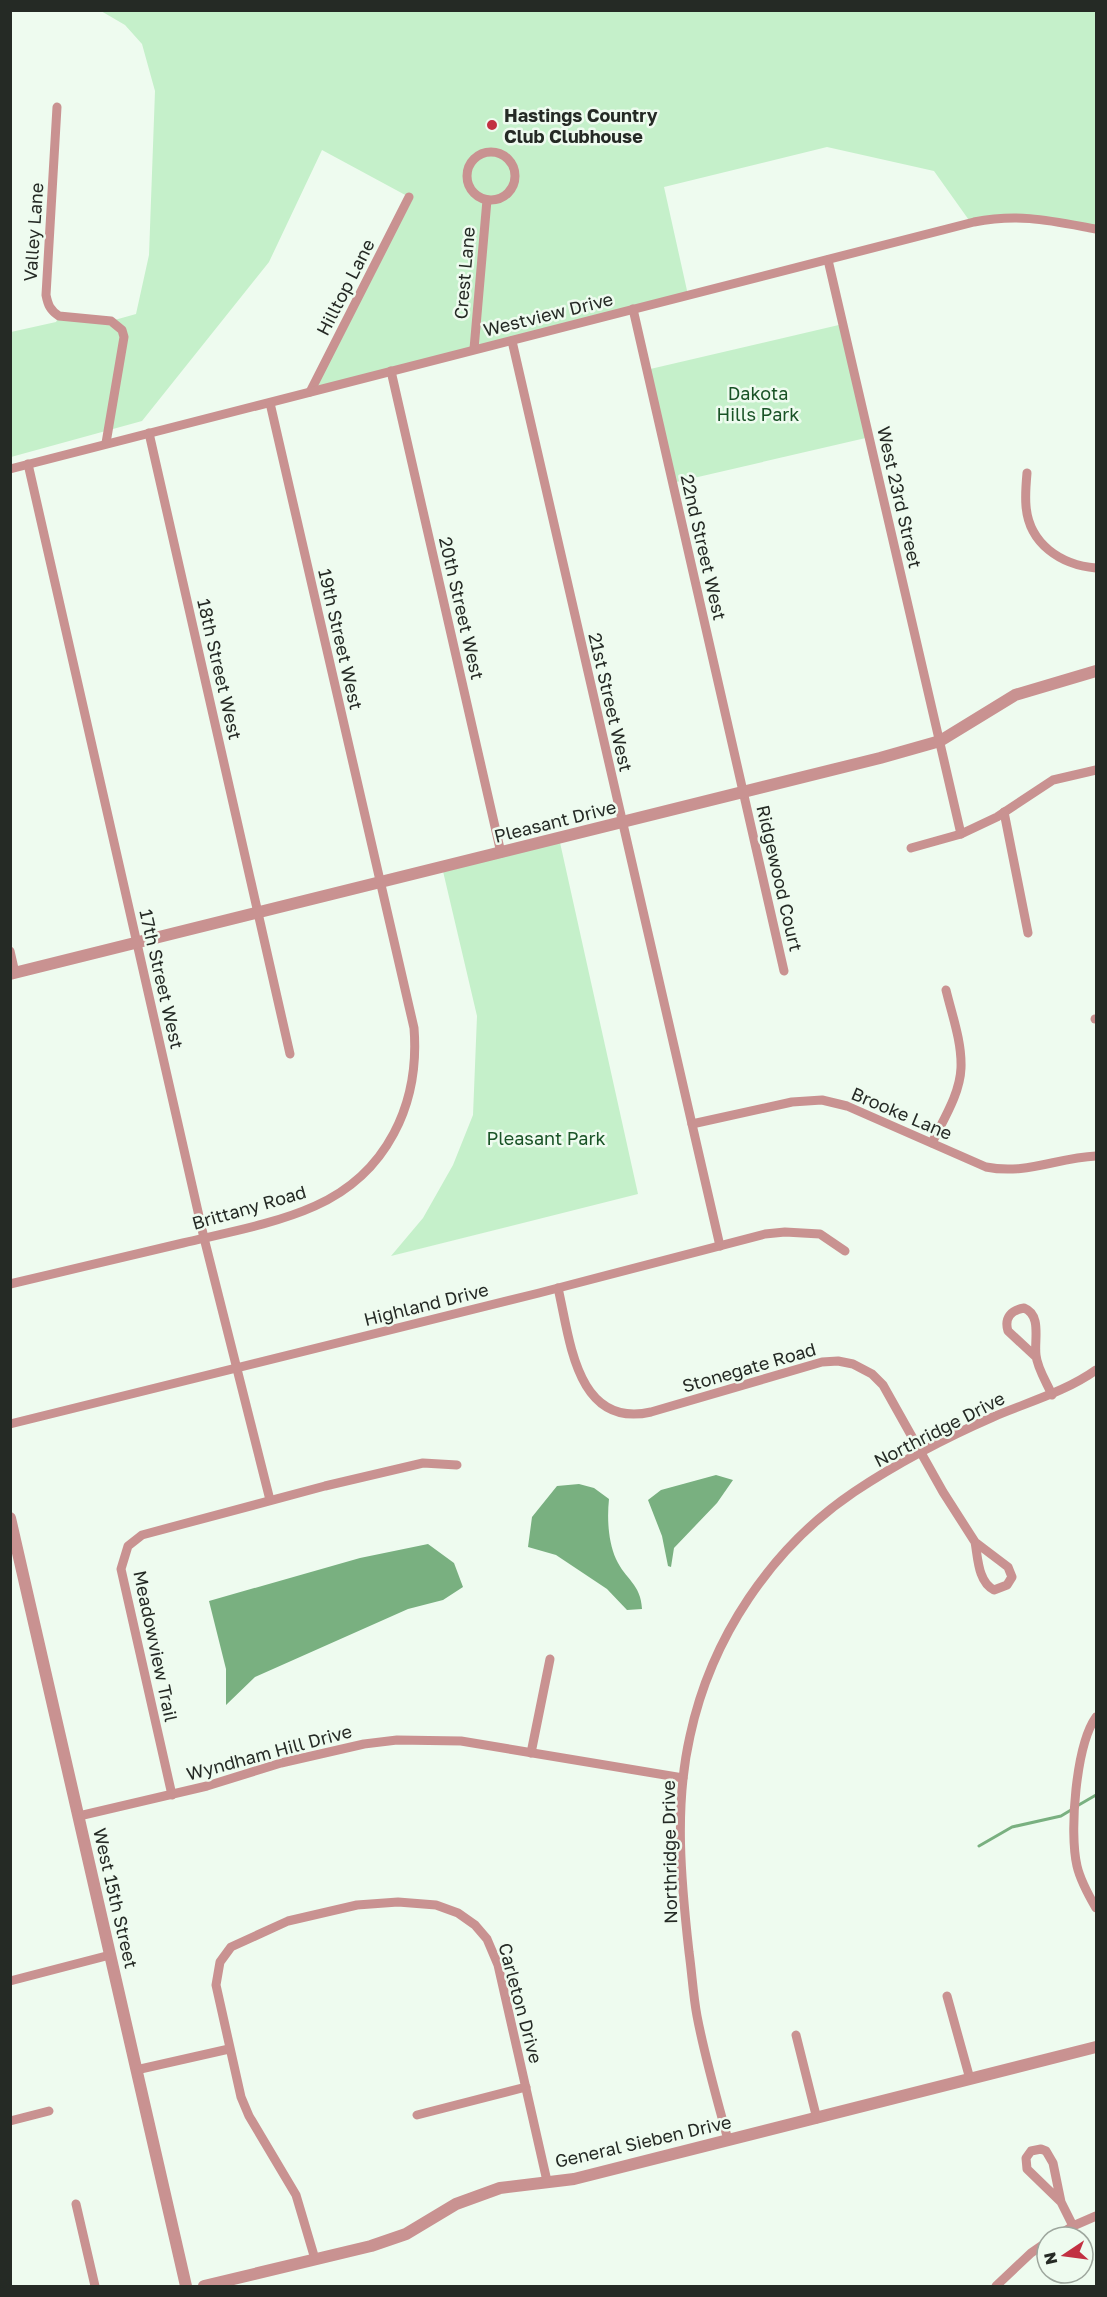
<svg xmlns="http://www.w3.org/2000/svg" width="1107" height="2297" font-family="'Golos Text',sans-serif">
<style>
.green{fill:#c5f0ca}
.water{fill:#79b080}
.lines{fill:none;stroke-linecap:round;stroke-linejoin:round}
.stream{stroke:#79b080;stroke-width:3}
.minor{stroke:#c99291;stroke-width:9}
.tertiary{stroke:#c99291;stroke-width:12}
.poi-dot{fill:#c23142;stroke:#eefbef;stroke-width:2}
.labels{text-anchor:middle;dominant-baseline:central;stroke-width:5;stroke-linejoin:round;paint-order:stroke}
.poi-label{font-size:18px;font-weight:bold;fill:#252a25;stroke:#eefbef;text-anchor:start}
.street-label{font-size:18px;fill:#252a25;stroke:#eefbef}
.park-label{font-size:18px;fill:#195326;stroke:#eefbef}
</style>
<rect width="100%" height="100%" fill="#eefbef"/>
<!-- green -->
<g class="green">
<polygon points="101,11 1096,11 1096,229 1020,216 971,223 934,171 827,147 664,187 688,295 310,392 409,197 322,150 269,262 142,421 11,457 11,332 56,322 59,316 111,321 136,314 149,255 155,91 142,44 125,25"/>
<polygon points="843,324 870,437 672,483 646,370"/>
<polygon points="559,838 638,1194 391,1256 423,1218 453,1165 473,1115 477,1016 442,867"/>
</g>
<!-- water -->
<g class="water">
<polygon points="716,1475 733,1480 717,1503 674,1548 671,1567 668,1566 662,1536 648,1500 661,1490"/>
<path d="M 579,1484 L 594,1488 L 609,1499 C 607,1518 608,1541 616,1559 C 625,1579 641,1584 642,1609 L 627,1610 L 607,1589 L 556,1555 L 528,1547 L 532,1517 L 557,1486 Z"/>
<polygon points="428,1544 454,1563 463,1587 443,1600 408,1609 255,1677 226,1705 226,1669 209,1601 360,1558"/>
</g>
<g class="lines">
<!-- stream -->
<g class="stream">
<polyline points="1077,1806 1096,1795"/>
<polyline points="979,1846 1012,1827 1061,1816 1071,1810"/>
</g>
<!-- minor -->
<g class="minor">
<path d="M 57,107 L 46,295 C 48,305 50,310 59,316 L 111,321 L 122,330 L 124,337 L 106,443"/>
<circle cx="491" cy="176" r="24"/>
<polyline points="828,260 961,834 997,817 1053,780 1096,770"/>
<polyline points="633,309 784,971"/>
<polyline points="512,341 720,1246"/>
<polyline points="474,349 487,200"/>
<polyline points="391,371 501,853"/>
<polyline points="310,392 409,197"/>
<polyline points="149,433 290,1054"/>
<polyline points="28,464 204,1238 270,1500"/>
<path d="M 10,469 L 974,222 C 1020,213 1052,221 1096,229"/>
<path d="M 1027,473 C 1026,484 1025,495 1026,506 C 1029,544 1061,565 1096,568"/>
<polyline points="1004,812 1028,933"/>
<polyline points="911,848 961,834"/>
<polyline points="10,951 15,973"/>
<polyline points="1095,1019 1096,1019"/>
<path d="M 692,1124 L 792,1102 L 822,1100 L 847,1106 L 986,1167 C 1026,1175 1056,1158 1096,1156"/>
<path d="M 932,1143 C 943,1120 960,1094 961,1068 C 962,1042 952,1015 946,990"/>
<path d="M 10,1284 C 68,1270 126,1256 183,1243 C 225,1233 275,1224 315,1206 C 387,1174 420,1104 414,1028 L 270,403"/>
<path d="M 558,1288 C 570,1339 576,1429 651,1412 L 822,1362 L 838,1361 L 853,1364 L 872,1374 L 883,1385 L 943,1492 L 975,1542 L 1008,1567 L 1012,1577 L 1007,1585 L 994,1590 C 978,1582 978,1558 975,1542"/>
<path d="M 1036,1357 L 1008,1331 C 1004,1318 1011,1310 1024,1308 C 1042,1315 1034,1340 1036,1355 C 1037,1368 1047,1383 1052,1395"/>
<polyline points="10,1424 539,1293 765,1234 785,1232 820,1234 845,1251"/>
<path d="M 1096,1717 C 1076,1745 1069,1832 1077,1866 C 1080,1879 1089,1896 1096,1908"/>
<polyline points="531,1753 550,1659"/>
<polyline points="172,1795 121,1569 128,1546 142,1535 325,1486 423,1463 457,1465"/>
<polyline points="79,1816 207,1786 281,1763 364,1744 397,1740 461,1741 683,1778"/>
<polyline points="10,1981 110,1955"/>
<polyline points="947,1996 970,2079"/>
<polyline points="796,2035 817,2119"/>
<polyline points="136,2070 229,2049"/>
<polyline points="417,2115 526,2087"/>
<polyline points="10,2121 49,2111"/>
<path d="M 728,2140 C 717,2099 705,2058 697,2016 C 693,1995 692,1973 689,1952 C 681,1881 674,1806 690,1736 C 711,1638 771,1548 854,1492 C 896,1464 947,1437 993,1417 C 1028,1402 1065,1392 1096,1370"/>
<polyline points="1061,2202 1053,2163 1046,2151 1041,2149 1031,2151 1026,2158 1027,2169 1061,2202 1073,2226"/>
<polyline points="76,2204 95,2286"/>
<polyline points="1055,2237 1073,2226 1096,2216"/>
<polyline points="315,2259 296,2195 249,2116 241,2097 216,1985 220,1962 231,1947 288,1921 357,1905 398,1902 436,1905 458,1913 475,1925 487,1939 498,1965 547,2181"/>
<polyline points="996,2286 1031,2253 1047,2242"/>
</g>
<!-- tertiary -->
<g class="tertiary">
<polyline points="10,974 880,758 940,741 1015,695 1096,671"/>
<polyline points="10,1518 186,2286"/>
<polyline points="204,2286 371,2246 406,2234 456,2204 500,2188 574,2179 1096,2047"/>
</g>
</g>
<!-- markers -->
<circle class="poi-dot" cx="492" cy="125" r="6"/>
<g class="labels">
<!-- poi labels -->
<g class="poi-label">
<text x="504" y="115">Hastings Country<tspan x="504" dy="21">Club Clubhouse</tspan></text>
</g>
<!-- street labels -->
<g class="street-label">
<text transform="translate(33 232) rotate(-86)">Valley Lane</text>
<text transform="translate(464 273) rotate(-85)">Crest Lane</text>
<text transform="translate(345 287) rotate(-63)">Hilltop Lane</text>
<text transform="translate(548 314) rotate(-14)">Westview Drive</text>
<text transform="translate(900 497) rotate(77)">West 23rd Street</text>
<text transform="translate(704 547) rotate(77)">22nd Street West</text>
<text transform="translate(462 608) rotate(77)">20th Street West</text>
<text transform="translate(341 639) rotate(77)">19th Street West</text>
<text transform="translate(220 669) rotate(77)">18th Street West</text>
<text transform="translate(611 702) rotate(77)">21st Street West</text>
<text transform="translate(555 821) rotate(-14)">Pleasant Drive</text>
<text transform="translate(780 878) rotate(77)">Ridgewood Court</text>
<text transform="translate(162 979) rotate(77)">17th Street West</text>
<text transform="translate(902 1113) rotate(23)">Brooke Lane</text>
<text transform="translate(249 1207) rotate(-16)">Brittany Road</text>
<text transform="translate(426 1304) rotate(-14)">Highland Drive</text>
<text transform="translate(749 1367) rotate(-16)">Stonegate Road</text>
<text transform="translate(939 1429) rotate(-27)">Northridge Drive</text>
<text transform="translate(156 1646) rotate(78)">Meadowview Trail</text>
<text transform="translate(269 1752) rotate(-15)">Wyndham Hill Drive</text>
<text transform="translate(669 1852) rotate(-91)">Northridge Drive</text>
<text transform="translate(116 1898) rotate(77)">West 15th Street</text>
<text transform="translate(521 2003) rotate(75)">Carleton Drive</text>
<text transform="translate(643 2141) rotate(-13)">General Sieben Drive</text>
</g>
<!-- park labels -->
<g class="park-label">
<text x="758" y="393">Dakota<tspan x="758" dy="21">Hills Park</tspan></text>
<text x="546" y="1138">Pleasant Park</text>
</g>
</g>
<!-- border -->
<rect width="1107" height="2297" fill="none" stroke="#252a25" stroke-width="24"/>
<!-- north arrow -->
<g transform="translate(1065 2255) rotate(257)"><circle r="28" fill="#eefbef" stroke="#9ea79e" stroke-width="1.5"/>
<path d="M0-4.5L10 22L0 15L-10 22Z" fill="#c23142"/>
<text y="-9" font-size="16" font-weight="bold" text-anchor="middle" fill="#252a25">N</text>
</g>
</svg>
